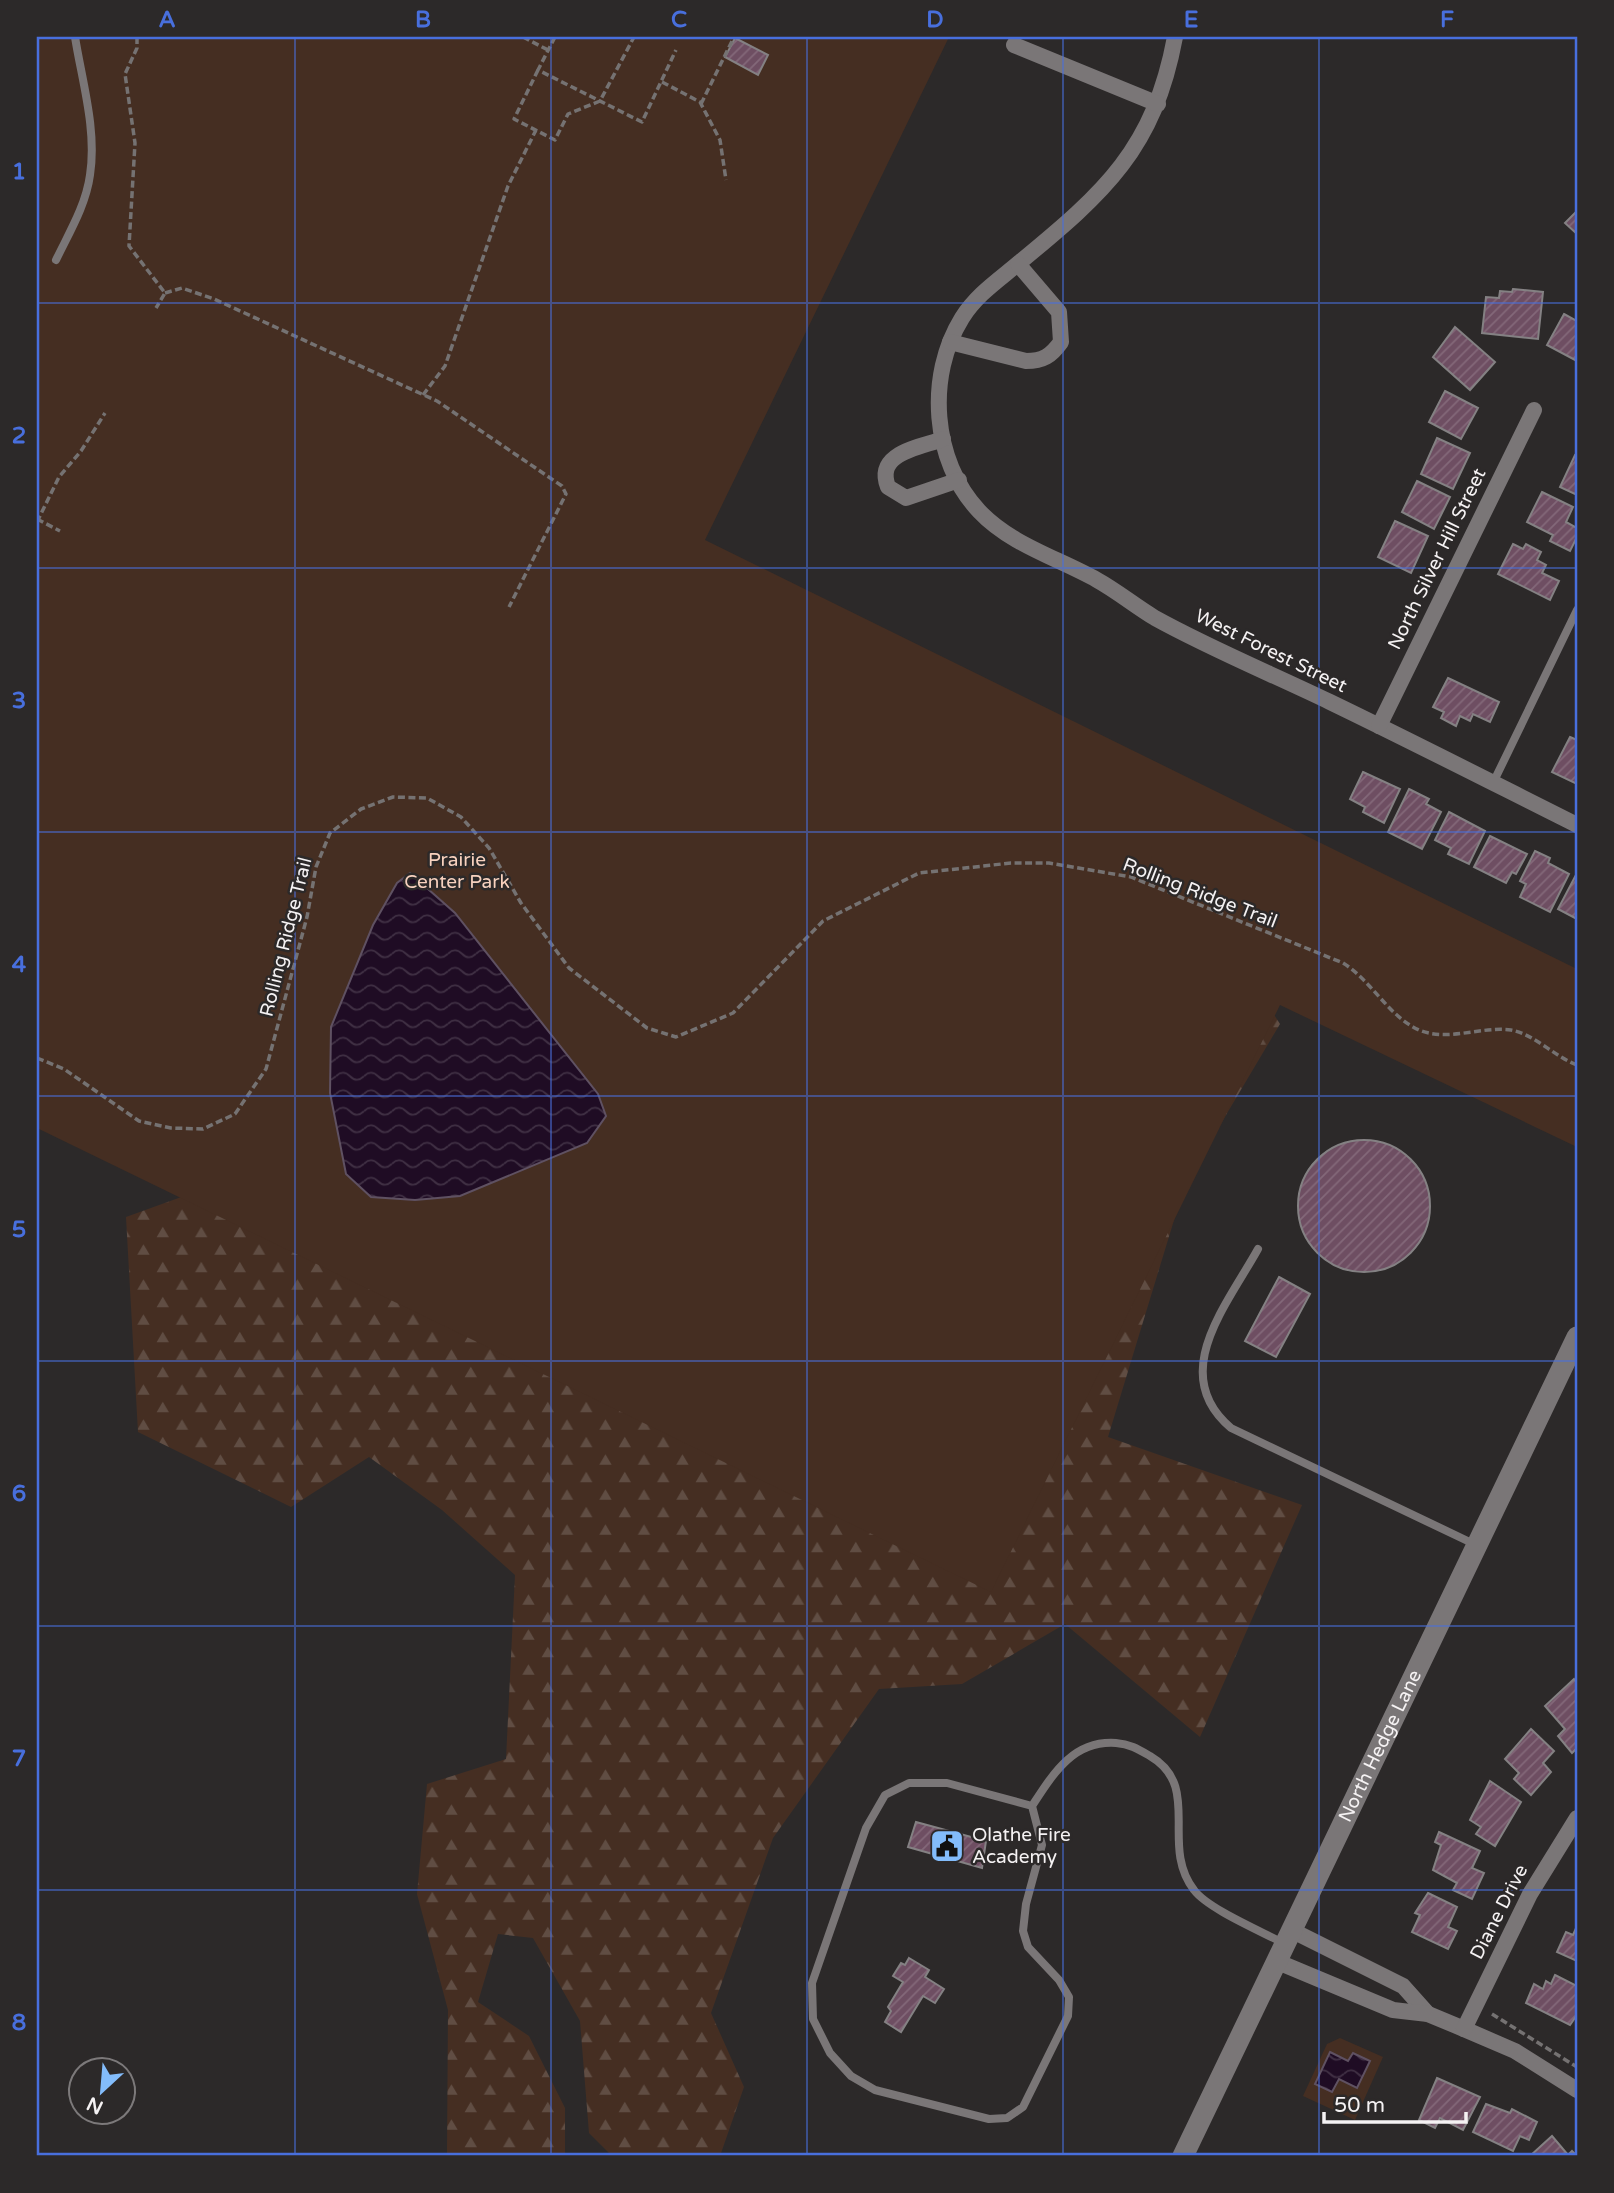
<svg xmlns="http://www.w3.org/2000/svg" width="1614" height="2193" font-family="'Varela Round',sans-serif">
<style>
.forest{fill:url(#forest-firs)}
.park{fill:#452e22}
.water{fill:url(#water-waves);stroke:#5f5162;stroke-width:2}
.building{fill:url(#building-hatch);stroke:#848183;stroke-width:2}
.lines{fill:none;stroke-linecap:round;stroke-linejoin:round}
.path{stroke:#757272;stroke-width:3.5;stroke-dasharray:7 3.5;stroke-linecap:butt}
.lane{stroke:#7a7677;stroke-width:8}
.street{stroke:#7a7677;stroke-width:16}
.secondary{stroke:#7a7677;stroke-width:21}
.grid{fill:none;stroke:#486fdd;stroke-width:2;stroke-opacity:0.55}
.labels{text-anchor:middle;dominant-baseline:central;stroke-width:5;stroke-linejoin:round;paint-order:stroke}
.street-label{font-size:19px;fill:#f5f2f3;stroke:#2c2929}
.park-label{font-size:19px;fill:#f7d1be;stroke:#2c2929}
.poi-label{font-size:19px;fill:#f5f2f3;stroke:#2c2929;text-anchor:start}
.neatline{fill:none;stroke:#486fdd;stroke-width:2.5}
.grid-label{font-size:23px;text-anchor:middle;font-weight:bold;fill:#486fdd}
</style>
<defs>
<pattern id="forest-firs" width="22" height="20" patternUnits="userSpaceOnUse" patternTransform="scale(1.75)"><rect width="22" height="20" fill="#452e22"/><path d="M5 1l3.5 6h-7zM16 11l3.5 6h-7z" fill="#604d43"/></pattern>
<pattern id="water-waves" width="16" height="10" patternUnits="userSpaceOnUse" patternTransform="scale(1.75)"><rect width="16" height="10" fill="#1f0c24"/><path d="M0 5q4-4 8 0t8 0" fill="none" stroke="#403044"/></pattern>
<pattern id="building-hatch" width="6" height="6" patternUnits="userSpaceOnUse" patternTransform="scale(1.75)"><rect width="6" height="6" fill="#6e4e62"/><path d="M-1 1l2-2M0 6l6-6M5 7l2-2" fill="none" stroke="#836879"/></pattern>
</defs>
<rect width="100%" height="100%" fill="#2c2929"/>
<!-- forest -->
<polygon class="forest" points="1249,976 1280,1024 1185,1184 1108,1437 1302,1505 1200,1737 1065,1624 962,1684 879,1689 773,1838 711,2013 744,2087 720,2156 612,2156 589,2133 580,2021 533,1938 498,1934 478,2002 529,2036 565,2108 565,2156 447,2156 448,2010 417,1894 427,1784 506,1759 515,1575 442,1510 369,1457 291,1507 138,1432 126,1217 264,1167"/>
<!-- park -->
<g class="park">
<polygon points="37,37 949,37 705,540 1577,969 1577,1147 1280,1005 991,1592 37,1128"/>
<polygon points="1340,2038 1383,2057 1355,2120 1303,2096 1327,2044"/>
</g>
<!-- water -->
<g class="water">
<polygon points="410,873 455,913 598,1094 606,1116 587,1143 460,1196 415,1200 371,1197 346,1174 330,1093 331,1027 373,925 397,883"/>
<polygon points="1330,2052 1348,2061 1353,2053 1370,2061 1357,2088 1339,2079 1332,2092 1315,2084"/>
</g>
<!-- building -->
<g class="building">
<polygon points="735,38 768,55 758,75 725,57"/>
<polygon points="1577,211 1577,234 1565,223"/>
<polygon points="1513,289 1543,292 1538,339 1482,333 1486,297 1499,298 1500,291 1512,292"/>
<polygon points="1564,314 1577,321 1577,361 1547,345"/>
<polygon points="1455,327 1495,362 1470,390 1433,357"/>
<polygon points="1445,391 1478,408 1461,439 1429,422"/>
<polygon points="1437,438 1470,453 1453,489 1421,474"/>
<polygon points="1575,455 1577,456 1577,495 1560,487"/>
<polygon points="1417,481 1450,497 1434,529 1402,512"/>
<polygon points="1542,492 1573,507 1566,522 1577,528 1577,537 1570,551 1550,541 1553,535 1527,522"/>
<polygon points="1395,521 1428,536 1411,573 1378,557"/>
<polygon points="1513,544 1523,549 1526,544 1541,552 1537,560 1546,565 1542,573 1559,581 1550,600 1498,574"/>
<polygon points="1448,678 1499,702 1490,722 1473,714 1470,721 1460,716 1456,726 1441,718 1444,712 1433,707"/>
<polygon points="1570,737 1577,740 1577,784 1552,772"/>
<polygon points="1363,772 1400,789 1384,823 1363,812 1365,807 1350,799"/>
<polygon points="1409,789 1429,799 1426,804 1441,812 1422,849 1388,832"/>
<polygon points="1449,812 1485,831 1469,864 1448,854 1451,848 1435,840"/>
<polygon points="1490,836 1527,854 1516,874 1512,872 1506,883 1474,867"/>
<polygon points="1535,851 1550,858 1548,863 1569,874 1550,912 1520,897 1526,884 1520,881"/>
<polygon points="1577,873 1577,919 1558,909"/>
<circle cx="1364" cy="1206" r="66"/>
<polygon points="1279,1277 1310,1294 1276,1357 1245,1341"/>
<polygon points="1574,1679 1577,1683 1577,1748 1572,1753 1558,1736 1565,1729 1545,1706"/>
<polygon points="1531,1729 1554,1751 1543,1763 1551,1772 1531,1795 1514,1779 1519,1773 1505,1759"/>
<polygon points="1490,1781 1521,1802 1495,1846 1476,1834 1481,1827 1470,1820"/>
<polygon points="916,1822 986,1841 982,1868 908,1847"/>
<polygon points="1439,1832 1480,1851 1472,1868 1484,1873 1472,1899 1453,1890 1457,1883 1433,1870 1441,1845 1435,1842"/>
<polygon points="1428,1893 1457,1907 1448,1927 1457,1931 1448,1949 1412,1932 1420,1915 1415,1913"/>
<polygon points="1577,1926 1577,1961 1557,1952 1566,1932 1573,1935"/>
<polygon points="909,1958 929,1970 925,1977 944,1989 935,2003 923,1996 901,2032 885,2022 891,2011 888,2007 903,1982 893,1976 901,1963 905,1965"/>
<polygon points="1555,1975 1577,1986 1577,2015 1570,2025 1526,2003 1534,1984 1543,1989 1546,1981 1551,1984"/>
<polygon points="1437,2078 1480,2097 1463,2130 1440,2118 1435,2128 1419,2120"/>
<polygon points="1486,2104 1510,2113 1512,2109 1537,2122 1529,2140 1520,2136 1513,2151 1473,2132"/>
<polygon points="1552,2136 1568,2155 1572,2151 1577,2156 1530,2156"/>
</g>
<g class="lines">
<!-- path -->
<g class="path">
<polyline points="137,37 137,48 125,74 135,143 129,246 165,293 156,308"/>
<polyline points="523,37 548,50"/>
<polyline points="555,37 538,70 642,122 676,50"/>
<polyline points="538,70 514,119 555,140 568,114 600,101 634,37"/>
<polyline points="662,82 700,102 720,140 726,180"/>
<polyline points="701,104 734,37"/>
<polyline points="165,293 182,288 214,299 437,401 562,486 566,494 509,607"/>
<polyline points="423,395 445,366 508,186 536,130"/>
<polyline points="37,519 60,531"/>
<polyline points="37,522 59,477 81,451 105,413"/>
<path d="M 37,1058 L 64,1069 L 139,1121 L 171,1128 L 203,1129 L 235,1114 L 266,1069 L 307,917 L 316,867 L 330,833 L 361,809 L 393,797 L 427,798 L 461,817 L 489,848 L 521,903 L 569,968 L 647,1028 L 676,1037 L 733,1013 L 823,921 L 919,873 L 1011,863 L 1049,863 L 1131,877 L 1343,963 C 1372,981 1388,1016 1419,1030 C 1448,1042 1481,1026 1511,1030 C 1534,1034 1555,1057 1577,1065"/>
<polyline points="1492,2014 1577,2067"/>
</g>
<!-- lane -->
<g class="lane">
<path d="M 56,260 C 69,233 86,205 90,175 C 97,130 82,81 75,37"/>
<polyline points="1493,783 1577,610"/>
<path d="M 1258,1249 C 1227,1305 1167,1374 1231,1428 L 1474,1544"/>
<path d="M 1032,1806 L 1042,1845 L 1026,1904 L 1023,1931 L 1028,1947 L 1059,1980 L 1069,1997 L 1068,2016 L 1023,2107 L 1007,2118 L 989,2119 L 875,2090 L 851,2076 L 830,2053 L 813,2019 L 812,1983 L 866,1828 L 885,1795 L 909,1783 L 947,1783 L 1032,1806 C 1053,1774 1073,1740 1116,1743 C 1130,1744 1138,1749 1150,1756 C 1203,1787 1159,1845 1194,1890 C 1208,1909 1263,1932 1285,1944"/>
</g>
<!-- street -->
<g class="street">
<path d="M 1175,37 C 1154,149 1105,192 1020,262 C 999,280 977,294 962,318 C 926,376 932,461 979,511 C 1011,545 1058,558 1097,580 C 1117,591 1135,606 1155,618 C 1211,649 1272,674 1330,702 C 1413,742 1495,784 1577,825"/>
<polyline points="1014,45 1158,104"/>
<path d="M 950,342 L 1026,361 C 1043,361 1051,356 1061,342 L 1059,312 L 1018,264"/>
<path d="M 943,439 C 918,448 875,453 888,487 L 906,498 L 959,480"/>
<polyline points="1379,726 1534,410"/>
<polyline points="1293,1931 1403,1986 1428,2014"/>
<polyline points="1278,1962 1393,2010 1428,2014 1464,2029 1515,2051 1577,2090"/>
<polyline points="1464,2029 1530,1894 1577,1818"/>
</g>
<!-- secondary -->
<path class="secondary" id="s1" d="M 1183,2156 L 1577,1337"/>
</g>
<!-- grid -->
<path class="grid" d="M 295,37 L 295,2156M 551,37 L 551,2156M 807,37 L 807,2156M 1063,37 L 1063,2156M 1319,37 L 1319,2156M 37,303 L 1577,303M 37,568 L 1577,568M 37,832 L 1577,832M 37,1096 L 1577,1096M 37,1361 L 1577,1361M 37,1626 L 1577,1626M 37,1890 L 1577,1890"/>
<!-- icons -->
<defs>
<g id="civic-square" transform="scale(1.75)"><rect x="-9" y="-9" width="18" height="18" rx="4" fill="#83bcfb" stroke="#2c2929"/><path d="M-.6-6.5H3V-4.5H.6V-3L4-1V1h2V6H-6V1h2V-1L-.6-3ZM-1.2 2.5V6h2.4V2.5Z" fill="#111"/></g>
</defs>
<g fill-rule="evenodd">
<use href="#civic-square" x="947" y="1846"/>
</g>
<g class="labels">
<!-- street labels -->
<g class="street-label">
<text transform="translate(1437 559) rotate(-64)">North Silver Hill Street</text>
<text transform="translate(1271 651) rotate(26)">West Forest Street</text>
<text transform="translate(1200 893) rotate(21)">Rolling Ridge Trail</text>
<text transform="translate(286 937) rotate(-76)">Rolling Ridge Trail</text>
<text stroke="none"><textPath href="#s1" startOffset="455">North Hedge Lane</textPath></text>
<text transform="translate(1499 1912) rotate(-63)">Diane Drive</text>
</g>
<!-- park labels -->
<g class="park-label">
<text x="457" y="860">Prairie<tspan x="457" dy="22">Center Park</tspan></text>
</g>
<!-- poi labels -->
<g class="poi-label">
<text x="972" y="1835">Olathe Fire<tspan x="972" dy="22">Academy</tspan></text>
</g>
</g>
<!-- border -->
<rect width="1614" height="2193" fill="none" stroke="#2c2929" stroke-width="77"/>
<!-- north arrow -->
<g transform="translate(102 2091) rotate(206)"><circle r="33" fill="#2c2929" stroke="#7c797a" stroke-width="2"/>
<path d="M0-5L12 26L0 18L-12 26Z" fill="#83bcfb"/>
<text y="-10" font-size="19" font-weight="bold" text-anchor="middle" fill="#f5f2f3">N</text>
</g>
<!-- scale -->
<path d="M1324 2112v10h142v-10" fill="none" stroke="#f5f2f3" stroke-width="3.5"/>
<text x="1334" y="2112" font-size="21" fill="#f5f2f3" stroke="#2c2929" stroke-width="5" paint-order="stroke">50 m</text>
<rect x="38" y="38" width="1538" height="2116" class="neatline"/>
<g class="grid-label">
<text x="167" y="27">A</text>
<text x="423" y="27">B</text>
<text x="679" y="27">C</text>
<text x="935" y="27">D</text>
<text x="1191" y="27">E</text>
<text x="1447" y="27">F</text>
<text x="19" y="179">1</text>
<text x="19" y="443">2</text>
<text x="19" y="708">3</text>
<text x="19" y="972">4</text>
<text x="19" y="1237">5</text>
<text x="19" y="1501">6</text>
<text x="19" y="1766">7</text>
<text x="19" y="2030">8</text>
</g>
</svg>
